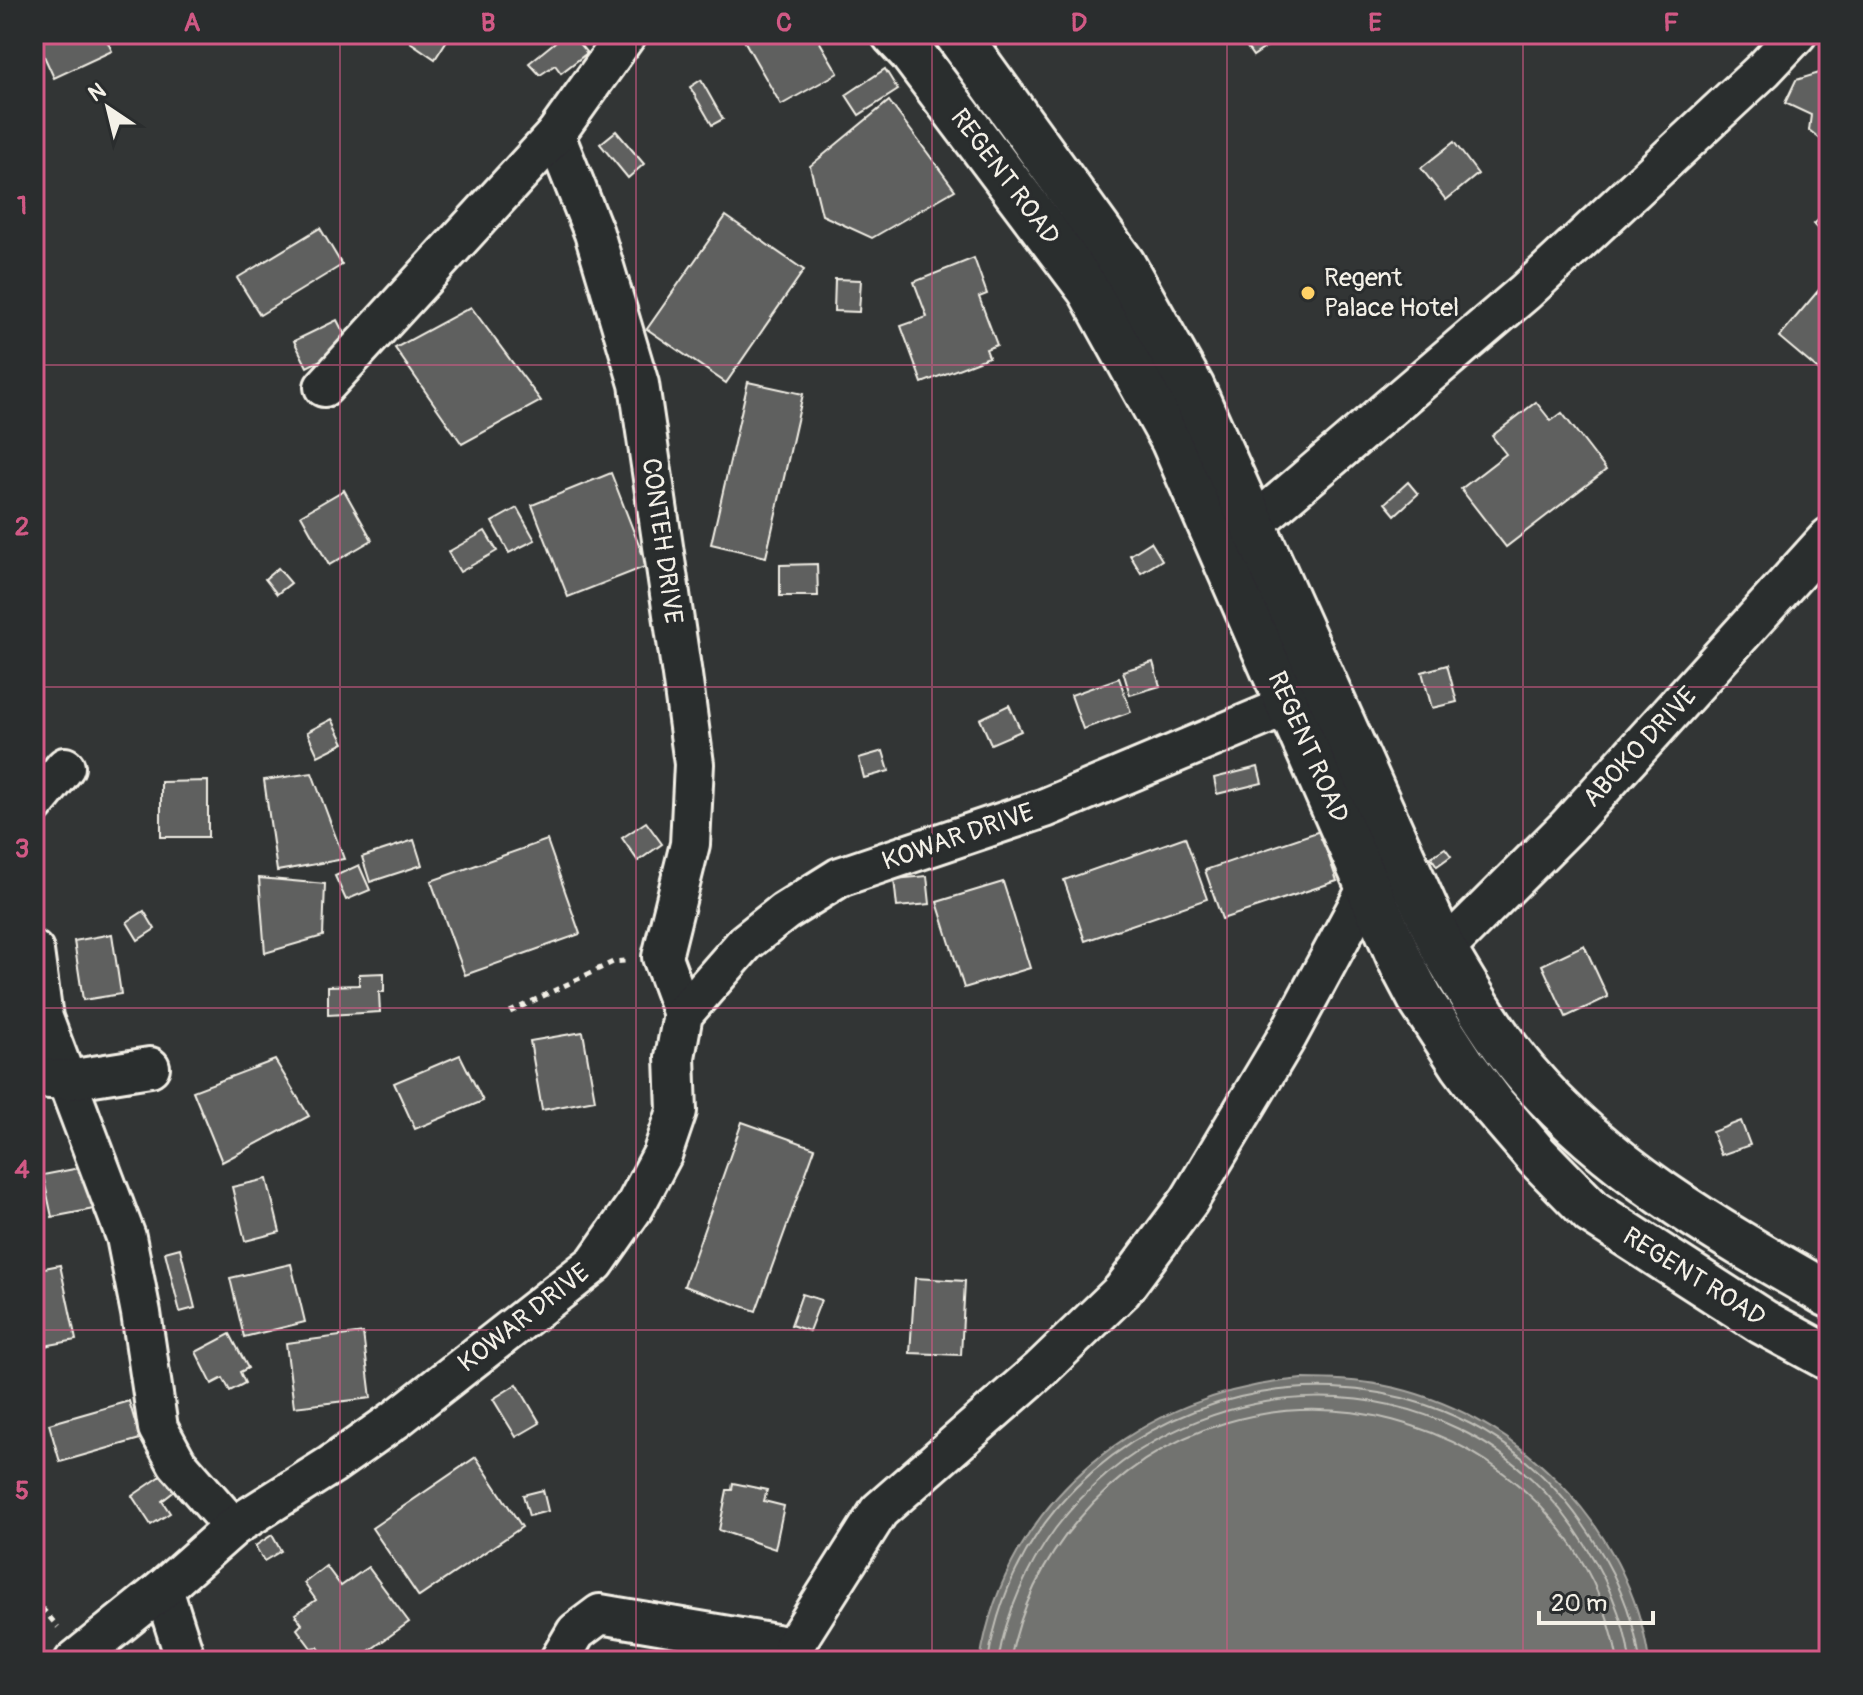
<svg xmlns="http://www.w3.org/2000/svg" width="1863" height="1695" font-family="Pangolin,sans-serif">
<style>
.water{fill:#727370;stroke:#a6a5a0;stroke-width:2}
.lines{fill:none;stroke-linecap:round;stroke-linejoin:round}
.shore{stroke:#c0bfb8;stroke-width:2}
.building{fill:#5f605f;stroke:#f4f1e8;stroke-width:2}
.minor-casing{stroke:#f4f1e8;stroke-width:44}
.major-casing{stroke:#f4f1e8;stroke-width:50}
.path{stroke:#f4f1e8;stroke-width:5;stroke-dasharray:6 6;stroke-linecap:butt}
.minor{stroke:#2a2d2e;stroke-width:38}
.major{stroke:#2a2d2e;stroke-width:44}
.grid{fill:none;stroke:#d15985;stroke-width:2;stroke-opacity:0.55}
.poi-dot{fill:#ffd166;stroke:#2a2d2e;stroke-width:3}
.labels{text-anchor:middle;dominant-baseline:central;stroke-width:6;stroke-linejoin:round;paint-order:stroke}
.street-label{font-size:26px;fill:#f4f1e8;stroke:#2a2d2e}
.poi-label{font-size:26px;fill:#f4f1e8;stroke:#2a2d2e;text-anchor:start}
.neatline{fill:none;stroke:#d15985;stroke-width:3}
.grid-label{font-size:26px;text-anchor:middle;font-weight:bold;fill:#d15985}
</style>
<rect width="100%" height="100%" fill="#323535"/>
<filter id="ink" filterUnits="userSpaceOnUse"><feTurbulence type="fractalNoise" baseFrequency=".0125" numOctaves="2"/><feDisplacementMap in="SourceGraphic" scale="16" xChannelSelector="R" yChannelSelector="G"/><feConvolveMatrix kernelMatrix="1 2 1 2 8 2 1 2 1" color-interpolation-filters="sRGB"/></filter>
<g filter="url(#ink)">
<!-- water -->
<path class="water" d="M 1302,1379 C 1329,1379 1355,1380 1381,1385 C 1515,1410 1630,1525 1649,1661 L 980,1661 C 1006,1498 1143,1392 1302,1379 Z"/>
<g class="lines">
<!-- shore -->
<g class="shore">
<path d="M 988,1661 C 1033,1377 1417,1287 1582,1523 C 1611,1563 1633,1611 1640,1661"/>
<path d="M 998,1661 C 1006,1614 1027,1567 1055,1529 C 1183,1359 1449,1349 1574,1528 C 1601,1567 1624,1614 1630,1661"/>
<path d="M 1010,1661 C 1020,1609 1044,1560 1078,1520 C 1244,1322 1572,1405 1618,1661"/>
</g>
</g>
<!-- building -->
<g class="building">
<polygon points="34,34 104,34 112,51 54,78"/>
<polygon points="415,34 451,34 435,59 410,42"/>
<polygon points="565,34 571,34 587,53 561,73 555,65 540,75 529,63"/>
<polygon points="744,34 815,34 838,73 781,105 741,35"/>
<polygon points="1245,34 1279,34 1281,37 1253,56 1240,37"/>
<polygon points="885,69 898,90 859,115 846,95"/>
<polygon points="1829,70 1829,146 1809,130 1811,115 1785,103 1796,80"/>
<polygon points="701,80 723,119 712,125 690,87"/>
<polygon points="889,101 955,190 872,238 822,215 810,166"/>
<polygon points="616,131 644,164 628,178 600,144"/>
<polygon points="1454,142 1478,174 1446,200 1421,168"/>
<polygon points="1829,210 1829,240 1814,224"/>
<polygon points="726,216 804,270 726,383 647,329"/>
<polygon points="320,228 342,265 260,315 237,278"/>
<polygon points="974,258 987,294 979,297 997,345 986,349 989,357 922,383 901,326 927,317 914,282"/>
<polygon points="1829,278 1829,379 1779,337"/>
<polygon points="835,279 861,280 859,312 834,311"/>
<polygon points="471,307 541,401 462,444 395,348"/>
<polygon points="337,320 350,345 307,367 294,341"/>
<polygon points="748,382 803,394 766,557 711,544"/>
<polygon points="1536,402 1551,421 1562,413 1606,470 1506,547 1461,489 1506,454 1492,436"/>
<polygon points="611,473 647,566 568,597 532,505"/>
<polygon points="1408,482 1418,494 1395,515 1385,503"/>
<polygon points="344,490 372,540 329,565 301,515"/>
<polygon points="517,508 535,540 509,553 492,522"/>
<polygon points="485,531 497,551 460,572 448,552"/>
<polygon points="1151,542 1162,560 1141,573 1130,555"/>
<polygon points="817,564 818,596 780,596 780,565"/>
<polygon points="278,568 291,583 277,594 265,579"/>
<polygon points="1153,662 1160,686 1130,695 1123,671"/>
<polygon points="1447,665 1457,702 1432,708 1422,672"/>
<polygon points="1119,678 1131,712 1083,729 1071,695"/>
<polygon points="1009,705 1021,731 991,744 980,719"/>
<polygon points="332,719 344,743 318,756 307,732"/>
<polygon points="883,751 889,771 864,778 859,758"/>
<polygon points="1258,767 1262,783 1217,794 1214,778"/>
<polygon points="312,773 344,859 277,871 264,780"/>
<polygon points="208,781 208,837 161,837 161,782"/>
<polygon points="646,822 662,844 638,861 622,838"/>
<polygon points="1320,831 1337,881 1222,919 1205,870"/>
<polygon points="1185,837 1207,899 1085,941 1064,880"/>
<polygon points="414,840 422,865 370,882 362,857"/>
<polygon points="547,840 580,934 465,975 431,881"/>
<polygon points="1445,848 1451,856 1437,866 1431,857"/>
<polygon points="359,865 370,890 346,900 335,876"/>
<polygon points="927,876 930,904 897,907 894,879"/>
<polygon points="259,878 325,884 323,936 265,953"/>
<polygon points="1003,882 1030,968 964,988 937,902"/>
<polygon points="144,911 155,929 138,940 127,922"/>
<polygon points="112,934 121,994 83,1000 74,941"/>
<polygon points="1584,945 1608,997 1566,1017 1542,965"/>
<polygon points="384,973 384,992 379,992 380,1012 328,1015 328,986 359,985 359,974"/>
<polygon points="583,1032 595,1100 542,1110 530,1041"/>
<polygon points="460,1055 483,1101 415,1129 394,1083"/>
<polygon points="275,1060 309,1116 222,1162 193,1091"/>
<polygon points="1741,1121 1750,1145 1721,1155 1712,1132"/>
<polygon points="742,1122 815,1148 756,1311 684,1286"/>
<polygon points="90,1166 99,1208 52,1217 43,1175"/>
<polygon points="267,1179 280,1232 245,1241 232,1187"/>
<polygon points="180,1248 195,1308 180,1312 165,1252"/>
<polygon points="291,1264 305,1322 244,1337 230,1278"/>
<polygon points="60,1265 76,1340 34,1348 34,1270"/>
<polygon points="915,1278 965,1281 961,1355 910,1353"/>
<polygon points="802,1294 821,1300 809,1331 791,1325"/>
<polygon points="363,1333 371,1398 294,1407 286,1343"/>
<polygon points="230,1334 248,1368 240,1372 245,1383 230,1391 223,1378 212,1384 196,1352"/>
<polygon points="517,1384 540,1423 516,1437 493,1399"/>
<polygon points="129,1401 140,1439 60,1462 49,1424"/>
<polygon points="476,1457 522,1527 419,1597 372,1528"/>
<polygon points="164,1474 176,1490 162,1501 170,1513 151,1525 132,1496"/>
<polygon points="733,1483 767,1490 764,1501 784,1506 775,1549 719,1530 727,1490 732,1490"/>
<polygon points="543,1490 548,1511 529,1516 523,1495"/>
<polygon points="272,1535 281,1551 264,1561 255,1546"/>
<polygon points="326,1566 341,1586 368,1567 409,1622 355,1661 328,1661 318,1647 311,1648 297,1629 302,1624 295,1614 316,1600 304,1583"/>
</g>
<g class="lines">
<!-- minor casing -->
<g class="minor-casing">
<g id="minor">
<polyline points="555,135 594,233 639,384 682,675 694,764 690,844 662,957 683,1014"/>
<polyline points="324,387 555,135 627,34"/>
<polyline points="1255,523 1525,292 1764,69 1797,34"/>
<polyline points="34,805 65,767"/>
<polyline points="1444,950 1568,826 1829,537"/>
<polyline points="34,951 43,1018 126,1237 141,1313 158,1428 177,1463 233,1527"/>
<polyline points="34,1078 68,1080 150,1067"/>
<polyline points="163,1589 186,1661"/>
<polyline points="74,1661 163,1589 233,1527 331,1465 395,1420 595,1263 635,1206 662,1155 677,1111 675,1057 683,1014 746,942 784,912 840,877 1045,808 1314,695"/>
<polyline points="559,1661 576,1632 600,1614 793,1647"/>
<polyline points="795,1661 793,1647 879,1511 1041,1369 1122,1291 1189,1201 1287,1037 1369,885"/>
</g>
</g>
<!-- major casing -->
<g class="major-casing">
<g id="major">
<polyline points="894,34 911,52 1090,290 1173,440 1403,966 1422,1002 1463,1065 1493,1105 1537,1156 1592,1212 1763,1322 1829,1358"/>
<path d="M 957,34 L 1122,263 L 1192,388 L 1444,950 C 1469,992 1493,1034 1525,1072 C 1608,1170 1719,1232 1829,1295"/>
</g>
</g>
<!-- path -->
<g class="path">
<polyline points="510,1012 613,962 626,961"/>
<polyline points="34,1599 58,1627"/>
</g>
<!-- minor -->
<use href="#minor" class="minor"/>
<!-- major -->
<use href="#major" class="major"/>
</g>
</g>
<!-- grid -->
<path class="grid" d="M 340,34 L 340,1661M 636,34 L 636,1661M 932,34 L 932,1661M 1227,34 L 1227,1661M 1523,34 L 1523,1661M 34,365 L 1829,365M 34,687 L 1829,687M 34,1008 L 1829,1008M 34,1330 L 1829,1330"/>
<!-- markers -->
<circle class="poi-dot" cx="1308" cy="293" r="8"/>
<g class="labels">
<!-- street labels -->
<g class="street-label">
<text transform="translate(1005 177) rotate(53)">REGENT ROAD</text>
<text transform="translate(662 541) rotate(82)">CONTEH DRIVE</text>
<text transform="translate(1308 747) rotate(66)">REGENT ROAD</text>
<text transform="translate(1640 747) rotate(-47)">ABOKO DRIVE</text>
<text transform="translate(958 837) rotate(-19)">KOWAR DRIVE</text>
<text transform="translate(1694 1277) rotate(32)">REGENT ROAD</text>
<text transform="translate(524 1318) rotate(-38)">KOWAR DRIVE</text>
</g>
<!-- poi labels -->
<g class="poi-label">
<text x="1324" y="278">Regent<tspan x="1324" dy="30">Palace Hotel</tspan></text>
</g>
</g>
<!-- margin -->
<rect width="1863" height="1695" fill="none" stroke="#2a2d2e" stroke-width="88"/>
<!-- north arrow -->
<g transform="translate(108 108) rotate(325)" stroke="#2a2d2e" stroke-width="6" paint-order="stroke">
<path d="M0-6L14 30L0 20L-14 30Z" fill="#f4f1e8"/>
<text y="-12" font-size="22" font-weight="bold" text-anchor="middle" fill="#f4f1e8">N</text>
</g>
<!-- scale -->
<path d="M1539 1611v12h114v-12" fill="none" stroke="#f4f1e8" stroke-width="4"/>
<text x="1551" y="1611" font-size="24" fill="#f4f1e8" stroke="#2a2d2e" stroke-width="6" paint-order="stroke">20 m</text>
<rect x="44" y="44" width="1775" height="1607" class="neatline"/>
<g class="grid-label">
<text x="192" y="31">A</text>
<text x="488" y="31">B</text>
<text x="784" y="31">C</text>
<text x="1079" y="31">D</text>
<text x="1375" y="31">E</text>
<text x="1671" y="31">F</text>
<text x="22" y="214">1</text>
<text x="22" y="535">2</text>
<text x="22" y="857">3</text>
<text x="22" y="1178">4</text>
<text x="22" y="1499">5</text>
</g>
</svg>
